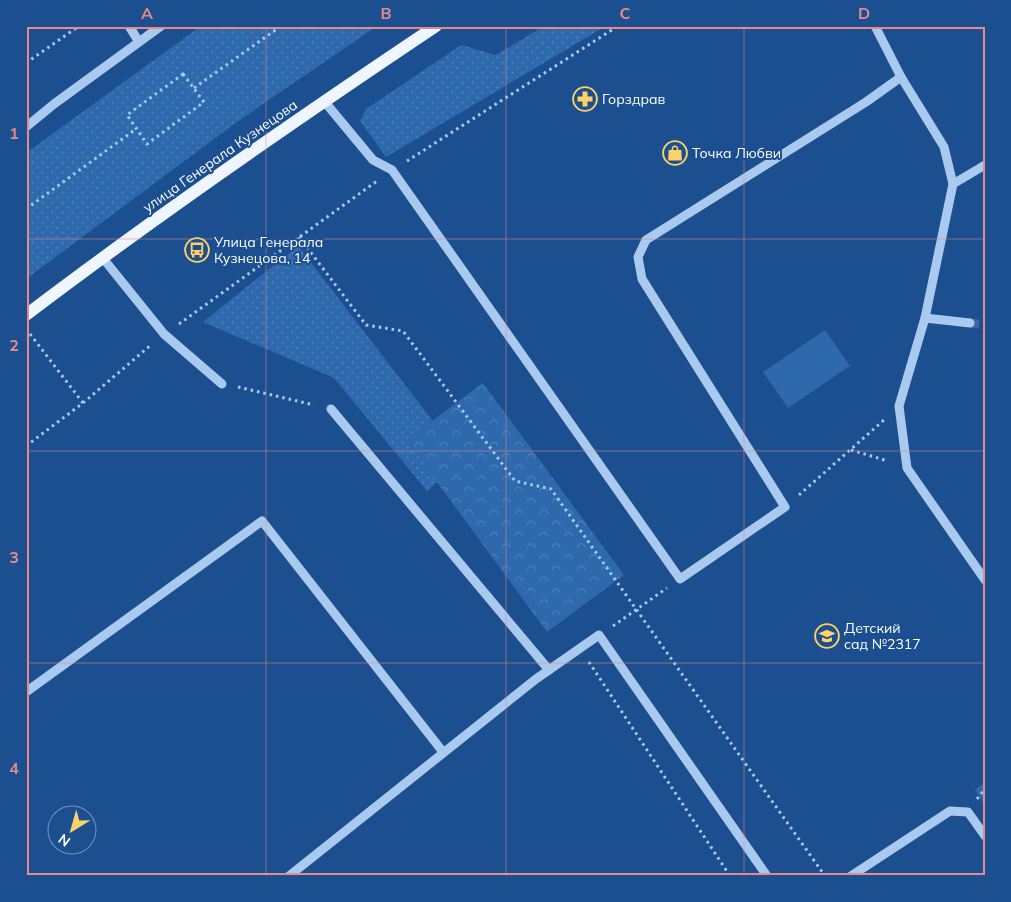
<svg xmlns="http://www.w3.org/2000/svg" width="1011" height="902" font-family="Mulish,sans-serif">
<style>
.grass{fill:url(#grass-dots)}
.forest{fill:url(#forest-crowns)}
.garden{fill:#2e69ad}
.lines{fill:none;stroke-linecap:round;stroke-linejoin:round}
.minor-tunnel{stroke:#3d69a0;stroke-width:9;stroke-dasharray:9 4.5;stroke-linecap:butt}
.path{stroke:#a9c9ee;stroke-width:3;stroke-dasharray:2.5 4;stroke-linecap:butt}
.minor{stroke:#a9c9ee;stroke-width:9}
.major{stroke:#f0f6ff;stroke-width:12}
.grid{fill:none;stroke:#e88989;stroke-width:1;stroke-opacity:0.55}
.labels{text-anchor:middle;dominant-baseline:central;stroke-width:4;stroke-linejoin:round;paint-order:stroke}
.poi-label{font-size:14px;fill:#fff;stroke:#1b4f8f;text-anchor:start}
.street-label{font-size:14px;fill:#fff;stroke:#1b4f8f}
.neatline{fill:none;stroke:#e88989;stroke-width:2}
.grid-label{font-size:16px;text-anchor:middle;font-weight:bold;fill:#e88989}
</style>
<defs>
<pattern id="grass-dots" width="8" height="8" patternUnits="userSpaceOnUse" patternTransform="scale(1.25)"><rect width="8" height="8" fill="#2e69ad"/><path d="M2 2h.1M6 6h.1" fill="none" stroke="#4d80b9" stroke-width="1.8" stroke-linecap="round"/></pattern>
<pattern id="forest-crowns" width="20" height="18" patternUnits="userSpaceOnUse" patternTransform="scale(1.25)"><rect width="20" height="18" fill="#2e69ad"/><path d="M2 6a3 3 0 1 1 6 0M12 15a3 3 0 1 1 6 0" fill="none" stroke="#4d80b9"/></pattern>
</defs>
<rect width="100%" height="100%" fill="#1b4f8f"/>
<!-- grass -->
<g class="grass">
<polygon points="201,26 377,26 237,122 26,279 26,153"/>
<polygon points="544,26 606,26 386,157 360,121 366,109 461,45 496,55"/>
<polygon points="298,246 463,460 427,491 334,378 203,322"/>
<polygon points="985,782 985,806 975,790"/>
</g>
<!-- forest -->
<polygon class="forest" points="483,383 624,575 547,632 406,440"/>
<!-- garden -->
<polygon class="garden" points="825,330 850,366 788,408 763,372"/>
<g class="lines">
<!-- minor-tunnel -->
<polyline class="minor-tunnel" points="970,323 985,325"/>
<!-- path -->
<g class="path">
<polyline points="26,63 79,26"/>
<polygon points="183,74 204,102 147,144 127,115"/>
<polyline points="194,88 281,26"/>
<polyline points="407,161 618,26"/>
<polyline points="26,209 136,129"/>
<polyline points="299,237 366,325 403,331 515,481 551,489 825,876"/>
<polyline points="179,324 377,181"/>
<polyline points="30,334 83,403"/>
<polyline points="238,387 314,405"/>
<polyline points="26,446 83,403 152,344"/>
<polyline points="851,450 888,461"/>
<polyline points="799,495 884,420"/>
<polyline points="613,626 667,588"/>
<polyline points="589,662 730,876"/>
<polyline points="977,799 985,789"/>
</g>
<!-- minor -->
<g class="minor">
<polyline points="129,26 139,42"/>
<polyline points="875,26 901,77 944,147 953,184 925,318 899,406 907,468 985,580"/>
<polyline points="324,101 373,160 392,170 680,579 785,507 642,279 638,257 646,240 866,102 901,77"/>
<polyline points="26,127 54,104 161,26"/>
<polyline points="953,184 985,165"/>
<polyline points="102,257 164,334 222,384"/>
<polyline points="925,318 970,323"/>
<polyline points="331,409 549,670"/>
<polyline points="26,692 262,521 443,752"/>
<polyline points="289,876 536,679 599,635 767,876"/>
<polyline points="851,876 950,811 968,812 985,836"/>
</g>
<!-- major -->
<path class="major" d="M 26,315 C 159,214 297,119 436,26"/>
</g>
<!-- grid -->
<path class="grid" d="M 266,26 L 266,876M 506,26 L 506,876M 744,26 L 744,876M 26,239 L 985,239M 26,451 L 985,451M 26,663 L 985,663"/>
<!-- icons -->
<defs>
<g id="pharmacy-ring" transform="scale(1.25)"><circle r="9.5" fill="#1b4f8f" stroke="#ffd166" stroke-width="1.5"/><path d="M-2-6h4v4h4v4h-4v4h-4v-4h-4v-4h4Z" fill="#ffd166"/></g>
<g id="shop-ring" transform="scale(1.25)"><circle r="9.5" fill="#1b4f8f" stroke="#ffd166" stroke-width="1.5"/><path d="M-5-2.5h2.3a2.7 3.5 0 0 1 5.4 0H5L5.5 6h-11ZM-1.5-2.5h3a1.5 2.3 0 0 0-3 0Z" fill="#ffd166"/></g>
<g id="bus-ring" transform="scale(1.25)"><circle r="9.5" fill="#1b4f8f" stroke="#ffd166" stroke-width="1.5"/><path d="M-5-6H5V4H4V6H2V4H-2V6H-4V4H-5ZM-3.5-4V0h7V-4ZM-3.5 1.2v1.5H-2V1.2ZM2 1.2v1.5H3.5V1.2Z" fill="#ffd166"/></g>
<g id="school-ring" transform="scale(1.25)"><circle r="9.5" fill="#1b4f8f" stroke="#ffd166" stroke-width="1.5"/><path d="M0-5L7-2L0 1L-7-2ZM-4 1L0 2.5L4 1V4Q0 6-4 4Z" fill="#ffd166"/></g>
</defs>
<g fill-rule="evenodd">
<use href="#pharmacy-ring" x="585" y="99"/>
<use href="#shop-ring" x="675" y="153"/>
<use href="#bus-ring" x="197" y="250"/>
<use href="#school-ring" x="827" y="636"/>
</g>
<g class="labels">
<!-- poi labels -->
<g class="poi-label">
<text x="602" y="99">Горздрав</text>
<text x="692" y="153">Точка Любви</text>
<text x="214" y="242">Улица Генерала<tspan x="214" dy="16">Кузнецова, 14</tspan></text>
<text x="844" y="628">Детский<tspan x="844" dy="16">сад №2317</tspan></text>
</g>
<!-- street labels -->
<g class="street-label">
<text transform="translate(220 156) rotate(-35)">улица Генерала Кузнецова</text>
</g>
</g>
<!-- border -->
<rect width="1011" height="902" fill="none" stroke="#1b4f8f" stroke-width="55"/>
<!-- north arrow -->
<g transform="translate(72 830) rotate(217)"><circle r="24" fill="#1b4f8f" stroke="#7695bc"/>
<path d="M0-4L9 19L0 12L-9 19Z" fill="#ffd166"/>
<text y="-8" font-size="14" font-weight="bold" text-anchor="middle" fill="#ffffff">N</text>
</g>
<rect x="28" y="28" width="956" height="846" class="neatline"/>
<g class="grid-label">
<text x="147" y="19">A</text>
<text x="386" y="19">B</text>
<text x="625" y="19">C</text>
<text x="864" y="19">D</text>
<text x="14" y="139">1</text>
<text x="14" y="351">2</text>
<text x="14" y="563">3</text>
<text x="14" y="774">4</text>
</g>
</svg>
